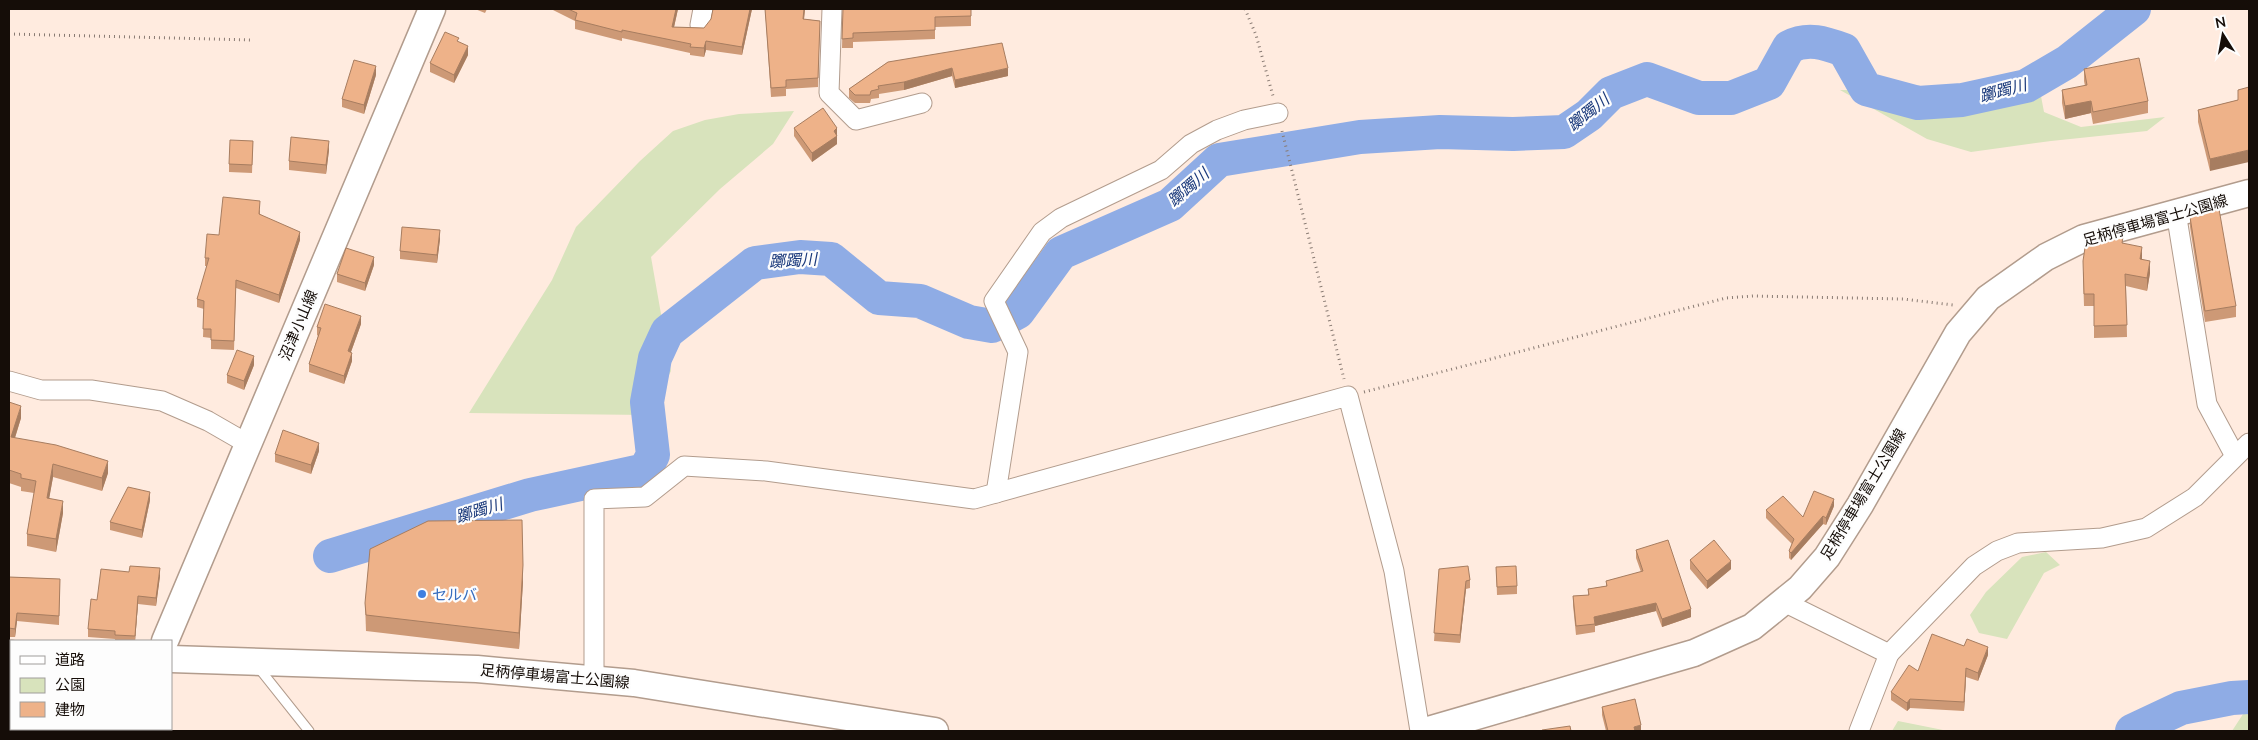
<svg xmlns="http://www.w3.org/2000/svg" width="2258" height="740" font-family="Mulish,'Noto Sans JP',sans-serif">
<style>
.green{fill:#d8e3bc}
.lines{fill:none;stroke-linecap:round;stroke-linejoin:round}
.river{stroke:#8face5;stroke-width:34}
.service-casing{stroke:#b29c8d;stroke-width:11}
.minor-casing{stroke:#b29c8d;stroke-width:21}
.secondary-casing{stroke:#b29c8d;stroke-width:29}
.path{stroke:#887a72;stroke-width:3;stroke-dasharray:1 4;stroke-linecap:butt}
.service{stroke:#fff;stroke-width:9}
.minor{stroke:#fff;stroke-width:19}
.secondary{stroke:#fff;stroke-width:26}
.wall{fill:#cd9976}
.shaded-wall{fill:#a77d60}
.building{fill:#eeb289;stroke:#a77d60}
.shop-dot{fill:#3f7fe0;stroke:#fdfdfd;stroke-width:2}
.labels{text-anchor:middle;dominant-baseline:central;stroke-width:4.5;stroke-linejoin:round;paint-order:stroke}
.street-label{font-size:15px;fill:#150d08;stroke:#fdfdfd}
.shop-label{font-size:15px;fill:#366cbe;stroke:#fdfdfd;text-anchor:start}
.water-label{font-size:16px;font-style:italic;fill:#1a397b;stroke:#fdfdfd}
</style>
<rect width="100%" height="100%" fill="#ffebdf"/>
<!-- green -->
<g class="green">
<polygon points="1840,90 2040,91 2044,112 2081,127 2165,117 2147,131 2051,141 1971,152 1927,139"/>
<polygon points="794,111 773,144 720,189 651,257 671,371 648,415 469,413 552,280 576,227 640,161 673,131 705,120 739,114"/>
<polygon points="2046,552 2060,565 2044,573 2007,639 1979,633 1970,615 1986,592 2022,557"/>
<polygon points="2247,708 2249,708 2249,731 2232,731"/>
<polygon points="1898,721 1948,731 1892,731"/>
</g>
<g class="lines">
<!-- river -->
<g class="river">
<path d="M 330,556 L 530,495 L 645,470 L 653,455 L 647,402 L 655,358 L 667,332 L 755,263 L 800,257 L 831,259 L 879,298 L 920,301 L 969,322 L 992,326 L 1018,312 L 1061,253 L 1170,205 L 1219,160 L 1360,137 L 1440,132 L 1513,134 L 1564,132 L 1589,115 L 1611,93 L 1647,79 L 1699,98 L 1731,98 L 1769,83 L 1789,47 C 1808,37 1825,43 1844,50 L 1866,89 L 1918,103 L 1962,100 L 2026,86 L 2067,62 L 2134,9"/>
<polyline points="9,714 11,715"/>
<polyline points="43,729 49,731"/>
<polyline points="108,731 117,729"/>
<polyline points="2132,731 2181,708 2232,698 2249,697"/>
</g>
<!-- service casing -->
<g class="service-casing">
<polyline id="service" points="258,667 309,731"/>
</g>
<!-- minor casing -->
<g class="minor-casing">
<g id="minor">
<polyline points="832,9 829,93 856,120 922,103"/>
<polyline points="700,25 703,9"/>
<polyline points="2176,212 2207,404 2235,456"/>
<polyline points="9,381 41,390 91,390 162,401 208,421 248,444"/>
<polyline points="996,493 1018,352 994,301 1042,232 1061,218 1161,170 1191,144 1217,130 1244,120 1278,113"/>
<polyline points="1784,602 1889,654 1859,731"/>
<polyline points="1889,654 1974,566 1997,551 2018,543 2102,538 2146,528 2195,497 2249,443"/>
<polyline points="594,679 594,499 645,497 684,466 766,471 974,499 1348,396 1394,571 1420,731"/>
</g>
</g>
<!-- secondary casing -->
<g class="secondary-casing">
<g id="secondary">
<polyline points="165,641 432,9"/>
<polyline points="9,654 11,654"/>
<polyline points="171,659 477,669 634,683 935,731"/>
<polyline points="128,731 129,729"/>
<polyline points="1425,731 1694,653 1752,627 1800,588 1827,557 1860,505 1958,333 1988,298 2046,257 2084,238 2249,193"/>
</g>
</g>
<!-- path -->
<g class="path">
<polyline points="1245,9 1256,35 1273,96"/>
<polyline points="9,34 253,40"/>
<polyline points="1282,131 1344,379"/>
<polyline points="1364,392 1726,298 1753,296 1903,299 1953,305"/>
</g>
<!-- service -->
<use href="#service" class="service"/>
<!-- minor -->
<use href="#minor" class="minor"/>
<!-- secondary -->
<use href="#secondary" class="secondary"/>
</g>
<!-- wall -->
<g class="wall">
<polygon points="475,9 487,9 485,13"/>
<polygon points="551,9 678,9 674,27 704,28 752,9 742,55 706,50 704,57 690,55 690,53 622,38 622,41 575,29 575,21"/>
<polygon points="765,9 805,9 804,19 820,21 818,87 786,89 786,96 771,97"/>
<polygon points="843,9 971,9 971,26 935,27 935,39 853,42 853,48 842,48"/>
<polygon points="459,42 468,55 454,83 430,72 430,63"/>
<polygon points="888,62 1008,76 955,88 952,76 904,90 879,94 879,98 871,99 870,103 855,103 849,98 849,89"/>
<polygon points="2084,69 2148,101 2148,113 2093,124 2091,113 2065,119 2062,103 2062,90 2085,86 2084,81"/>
<polygon points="376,75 364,114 342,107 342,99"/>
<polygon points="2238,100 2210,171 2198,122 2198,110"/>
<polygon points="794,128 837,128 837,144 812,162 794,136"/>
<polygon points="253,141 252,173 229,172 229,164"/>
<polygon points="329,150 326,174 289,170 289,161"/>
<polygon points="260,210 260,214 300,240 279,303 236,288 234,350 211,349 211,338 203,337 204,309 197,307 197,299 207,266 205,266 205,258 219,235"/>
<polygon points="2192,214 2236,306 2236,317 2205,322 2190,227 2190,217 2192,216"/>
<polygon points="440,239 437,263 400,259 400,251"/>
<polygon points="2105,241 2123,243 2142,259 2150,273 2147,291 2126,286 2127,337 2094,338 2094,306 2084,306 2083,273"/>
<polygon points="374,265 365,291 337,282 337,274"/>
<polygon points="361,324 351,352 352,361 344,384 309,372 309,364 318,336 317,335 317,327"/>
<polygon points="254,365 244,390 227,383 227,375"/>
<polygon points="9,402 21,418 15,438 108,473 102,491 53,477 49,498 63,513 56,552 27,546 27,534 34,493 21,491 21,487 9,483"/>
<polygon points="319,451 311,474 275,462 275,454"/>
<polygon points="150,500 142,538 110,530 110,522"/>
<polygon points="1834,506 1826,525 1823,524 1791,560 1789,558 1789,551 1792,544 1766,518 1766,510 1803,517"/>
<polygon points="1636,550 1691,617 1662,627 1656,611 1595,626 1595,632 1576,635 1573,605 1573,596 1588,595 1588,589 1606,586 1606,581 1641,572 1636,558"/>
<polygon points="1690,560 1731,569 1707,589 1690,569"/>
<polygon points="1496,567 1517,586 1517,594 1497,595"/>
<polygon points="1439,569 1470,580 1470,588 1466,589 1460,643 1434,641"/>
<polygon points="9,572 9,577 60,579 59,625 17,621 15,637 9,637"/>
<polygon points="160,576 156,606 138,604 135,641 115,641 115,639 88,637 88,629"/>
<polygon points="523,581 519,649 366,631 365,603"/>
<polygon points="1988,655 1978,681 1966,677 1964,711 1910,708 1907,711 1891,700 1891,692 1918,671"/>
<polygon points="1602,707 1641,731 1606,731 1602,715"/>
</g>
<!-- shaded-wall -->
<g class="shaded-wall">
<polygon points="676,9 678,9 672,36 672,27"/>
<polygon points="750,9 752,9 742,55 742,47"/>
<polygon points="804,9 805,9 803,28 803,19"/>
<polygon points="706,41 706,50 704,57 704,48"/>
<polygon points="468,46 468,55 454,83 454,75"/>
<polygon points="376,66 376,75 364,114 364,105"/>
<polygon points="952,68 952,76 904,90 904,82"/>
<polygon points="1008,68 1008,76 955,88 955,80"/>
<polygon points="2091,101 2091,113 2065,119 2065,106"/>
<polygon points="837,128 837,144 812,162 812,153"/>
<polygon points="329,141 329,150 326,174 326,165"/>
<polygon points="2249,150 2249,162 2210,171 2210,159"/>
<polygon points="440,230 440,239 437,263 437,255"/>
<polygon points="300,232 300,240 279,303 279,295"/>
<polygon points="2142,247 2142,260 2140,259"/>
<polygon points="374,257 374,265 365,291 365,283"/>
<polygon points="2150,261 2150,273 2147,291 2147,278"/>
<polygon points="361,316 361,324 348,360 348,351"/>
<polygon points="352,353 352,361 344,384 344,376"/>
<polygon points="254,356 254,365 244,390 244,381"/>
<polygon points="21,406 21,418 11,450 11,437"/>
<polygon points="319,443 319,451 311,474 311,465"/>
<polygon points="108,461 108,473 102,491 102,478"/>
<polygon points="53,464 53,477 47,511 47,498"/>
<polygon points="150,492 150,500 142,538 142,530"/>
<polygon points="1834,499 1834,506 1826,525 1826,518"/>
<polygon points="63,501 63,513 56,552 56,539"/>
<polygon points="1823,516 1823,524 1791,560 1791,553"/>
<polygon points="1731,561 1731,569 1707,589 1707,581"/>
<polygon points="523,565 523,581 519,649 519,633"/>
<polygon points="160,568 160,576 156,606 156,598"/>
<polygon points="1466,581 1466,589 1460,643 1460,635"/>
<polygon points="138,596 138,604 135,641 135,636"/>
<polygon points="1656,603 1656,611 1595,626 1594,617"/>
<polygon points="1691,609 1691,617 1662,627 1662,619"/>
<polygon points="17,613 17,621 15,637 15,629"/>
<polygon points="1988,647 1988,655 1978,681 1978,673"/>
<polygon points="1966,668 1966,677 1964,711 1964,702"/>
<polygon points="1910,699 1910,708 1907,711 1907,703"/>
<polygon points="1641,725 1641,731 1634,731 1634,727"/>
</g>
<!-- building -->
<g class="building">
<polygon points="568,9 676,9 672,27 704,28 711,19 713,9 750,9 742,47 706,41 704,48 690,47 691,44 622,30 622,32 575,20 577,13"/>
<polygon points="765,9 804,9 803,19 820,21 818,78 786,80 786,87 771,88"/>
<polygon points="843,9 971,9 971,16 935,17 935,30 853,33 853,38 842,39"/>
<polygon points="445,32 459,38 457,41 468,46 454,75 430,63"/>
<polygon points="1002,43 1008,68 955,80 952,68 904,82 878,86 879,89 871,91 870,95 855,95 849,89 888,62"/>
<polygon points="2139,58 2148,101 2093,112 2091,101 2065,106 2062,90 2087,85 2084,69"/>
<polygon points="354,60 376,66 364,105 342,99"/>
<polygon points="2249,87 2249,150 2210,159 2198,110 2238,100 2238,90"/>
<polygon points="823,108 837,128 834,131 837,136 812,153 794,128"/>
<polygon points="291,137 329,141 326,165 289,161"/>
<polygon points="230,140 253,141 252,165 229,164"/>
<polygon points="223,197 260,201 259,214 300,232 279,295 236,280 234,341 211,340 211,329 203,329 204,301 197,299 209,258 205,258 207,234 219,235"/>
<polygon points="2219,209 2236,306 2205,311 2190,217 2192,216 2192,214"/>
<polygon points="402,227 440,230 437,255 400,251"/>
<polygon points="2111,234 2123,237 2122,243 2142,247 2140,259 2150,261 2147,278 2125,274 2127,325 2094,326 2094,294 2084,294 2083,261 2086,241 2094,239 2105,241"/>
<polygon points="346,248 374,257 365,283 337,274"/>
<polygon points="325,304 361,316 348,351 352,353 344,376 309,364 321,328 317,327"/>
<polygon points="237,350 254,356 244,381 227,375"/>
<polygon points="9,402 21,406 11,437 56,445 108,461 102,478 53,464 47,498 63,501 56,539 27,534 36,481 21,478 21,474 9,470"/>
<polygon points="283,430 319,443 311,465 275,454"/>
<polygon points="128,487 150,492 142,530 110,522"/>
<polygon points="1814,491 1834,499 1826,518 1823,516 1791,553 1789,551 1794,539 1766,510 1783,496 1803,517"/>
<polygon points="522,520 523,565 519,633 366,615 365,603 370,549 428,521"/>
<polygon points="1668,540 1691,609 1662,619 1656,603 1594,617 1595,624 1576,626 1573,596 1589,595 1588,589 1607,586 1606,581 1643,571 1636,550"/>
<polygon points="1714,540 1731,561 1707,581 1690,560"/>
<polygon points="130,566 160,568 156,598 138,596 135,636 115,635 115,631 88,629 91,599 97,600 101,569 129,572"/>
<polygon points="1468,566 1470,580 1466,581 1460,635 1434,633 1439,569"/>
<polygon points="1516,566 1517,586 1497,587 1496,567"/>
<polygon points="9,577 60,579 59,616 17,613 15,629 9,628"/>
<polygon points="1932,634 1964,646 1967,639 1988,647 1978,673 1966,668 1964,702 1910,699 1907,703 1891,692 1909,665 1918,671"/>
<polygon points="1635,699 1641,725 1634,727 1635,731 1608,731 1602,707"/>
<polygon points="1570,726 1571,731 1542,731 1542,730"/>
</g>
<!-- markers -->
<circle class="shop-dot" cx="422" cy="594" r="5"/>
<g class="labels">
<!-- street labels -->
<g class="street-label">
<text transform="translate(2155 220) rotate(-16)">足柄停車場富士公園線</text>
<text transform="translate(298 325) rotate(-67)">沼津小山線</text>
<text transform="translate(1863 494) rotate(-59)">足柄停車場富士公園線</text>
<text transform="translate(555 676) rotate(5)">足柄停車場富士公園線</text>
</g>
<!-- shop labels -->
<g class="shop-label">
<text x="432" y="594">セルバ</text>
</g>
<!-- water labels -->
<g class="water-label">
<text transform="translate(2003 90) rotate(-15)">躑躅川</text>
<text transform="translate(1588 112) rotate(-39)">躑躅川</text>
<text transform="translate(1188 187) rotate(-41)">躑躅川</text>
<text transform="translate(793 260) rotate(-3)">躑躅川</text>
<text transform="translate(479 510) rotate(-17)">躑躅川</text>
</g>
</g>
<!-- border -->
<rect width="2258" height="740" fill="none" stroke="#150d08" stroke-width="20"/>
<!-- legend -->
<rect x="10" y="640" width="162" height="90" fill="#fdfdfd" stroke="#a09d9b"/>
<rect x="20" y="656" width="25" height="8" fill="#ffffff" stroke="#a09d9b"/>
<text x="55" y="665" font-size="15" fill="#150d08">道路</text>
<rect x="20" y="678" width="25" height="15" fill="#d8e3bc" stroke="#a09d9b"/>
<text x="55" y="690" font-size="15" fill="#150d08">公園</text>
<rect x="20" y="702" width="25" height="15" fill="#eeb289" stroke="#a09d9b"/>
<text x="55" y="715" font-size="15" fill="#150d08">建物</text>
<!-- north arrow -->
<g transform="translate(2223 35) rotate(349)" stroke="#fdfdfd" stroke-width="4" paint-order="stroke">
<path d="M0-4L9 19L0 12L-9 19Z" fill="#150d08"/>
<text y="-8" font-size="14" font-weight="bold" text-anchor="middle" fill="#150d08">N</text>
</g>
</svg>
